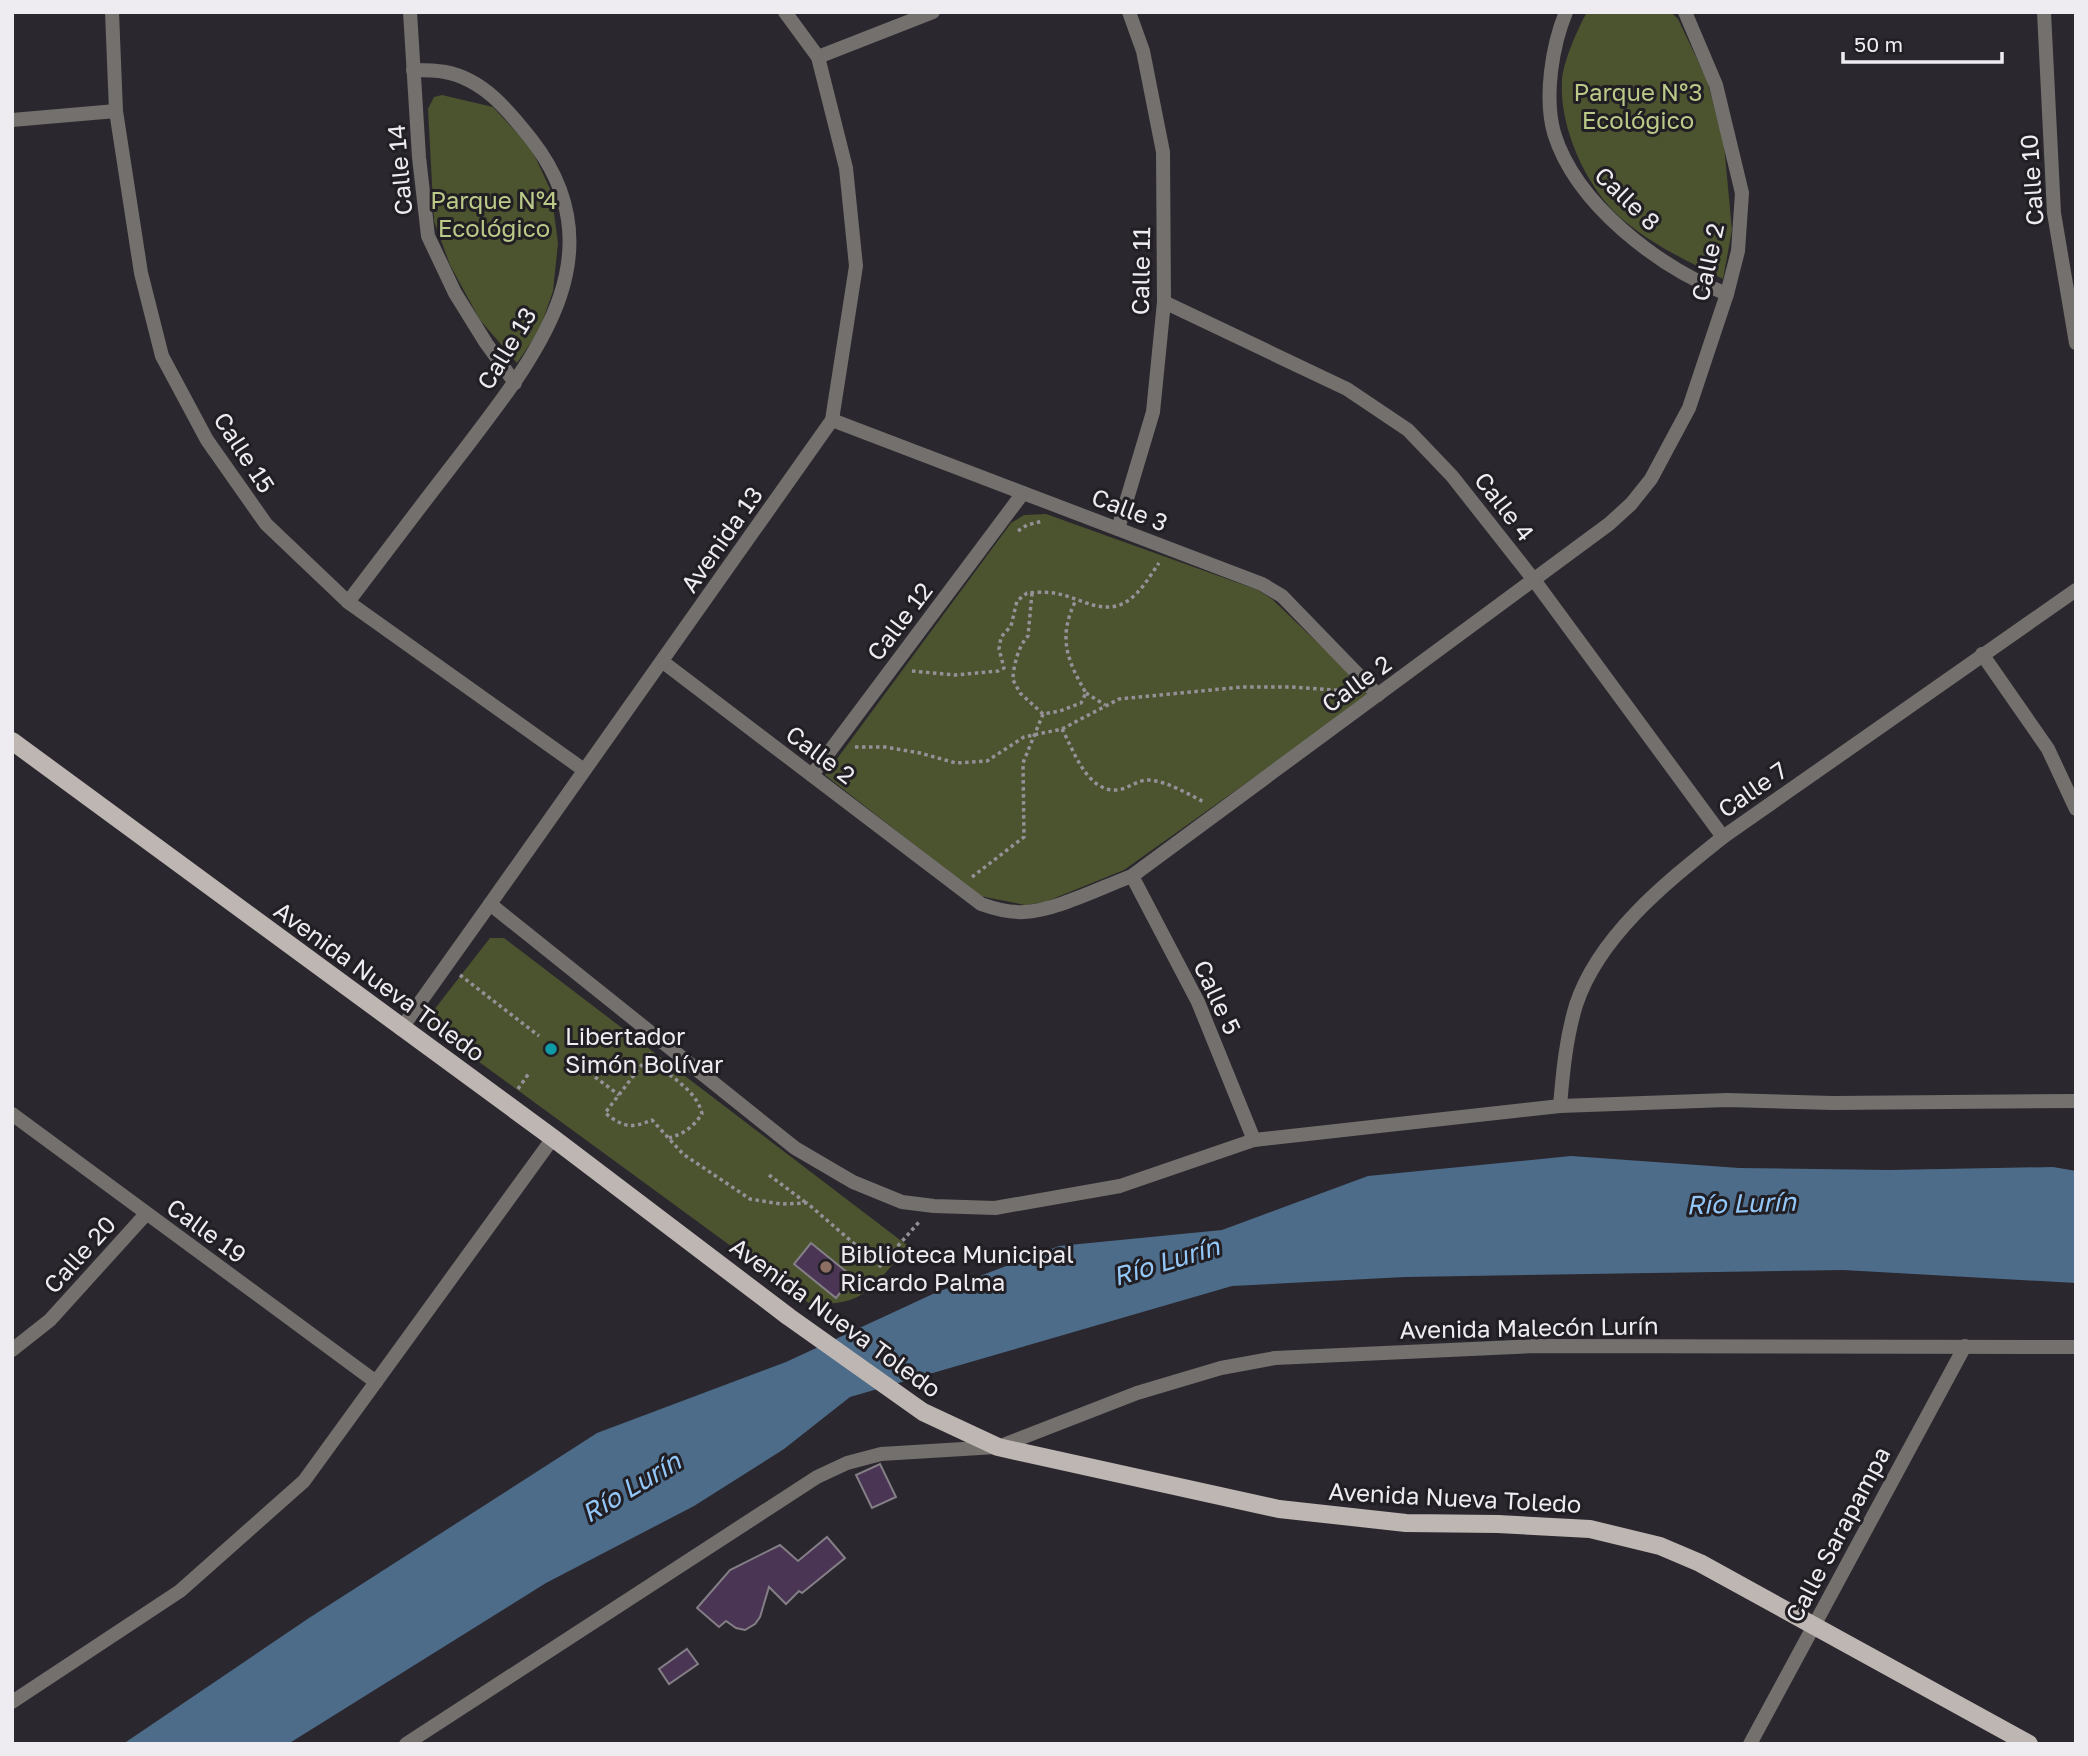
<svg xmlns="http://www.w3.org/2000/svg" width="2088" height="1756" font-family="'Golos Text',sans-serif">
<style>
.green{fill:#4b532f}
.water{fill:#4d6c89}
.building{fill:#4a3554;stroke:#847f86;stroke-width:2}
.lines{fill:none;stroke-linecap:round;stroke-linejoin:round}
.path{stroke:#959197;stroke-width:3.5;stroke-dasharray:3.5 3.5;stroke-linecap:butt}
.minor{stroke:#73706d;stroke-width:14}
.tertiary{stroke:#73706d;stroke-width:14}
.primary{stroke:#beb6b2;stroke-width:18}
.culture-dot{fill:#0f9aa8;stroke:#211e24;stroke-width:2.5}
.education-dot{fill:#8d6e63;stroke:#211e24;stroke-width:2.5}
.labels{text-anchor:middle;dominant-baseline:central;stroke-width:6;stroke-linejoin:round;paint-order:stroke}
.park-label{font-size:24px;fill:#bbca88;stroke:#211e24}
.street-label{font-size:24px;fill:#efecf1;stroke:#211e24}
.poi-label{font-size:24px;fill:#efecf1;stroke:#211e24;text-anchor:start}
.water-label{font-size:26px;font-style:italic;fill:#94c8f9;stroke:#211e24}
</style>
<rect width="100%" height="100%" fill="#2b272e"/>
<!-- green -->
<g class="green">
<path d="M 1587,12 L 1671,12 L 1678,19 L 1707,80 L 1724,145 L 1732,230 L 1723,279 C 1690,262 1656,247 1627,223 C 1589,194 1559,129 1562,82 C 1562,64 1578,28 1587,12 Z"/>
<polygon points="442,95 493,107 531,148 551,191 558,243 553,291 539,331 517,363 480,320 450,265 434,221 428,109 434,97"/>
<polygon points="1046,514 1258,590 1272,599 1371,694 1124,870 1045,902 1025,905 980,896 825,775 1011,523 1024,515"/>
<path d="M 490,938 L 504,938 L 908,1246 C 895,1261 874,1290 855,1298 C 842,1304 825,1304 810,1304 L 434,1029 L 430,1015 Z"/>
</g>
<!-- water -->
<polygon class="water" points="1571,1156 1739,1168 1889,1170 2053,1167 2076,1171 2076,1283 1843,1270 1405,1277 1232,1286 850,1397 784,1449 694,1506 546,1583 288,1744 123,1744 309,1618 597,1433 786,1362 935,1293 1059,1246 1222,1230 1368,1176"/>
<!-- building -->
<g class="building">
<polygon points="811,1243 853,1277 836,1298 794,1264"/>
<polygon points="880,1464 896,1497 872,1508 856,1475"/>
<polygon points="827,1537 845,1558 802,1593 799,1591 786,1604 769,1587 760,1617 755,1624 745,1630 736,1628 726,1621 719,1627 697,1608 730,1570 780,1545 798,1561"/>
<polygon points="687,1649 698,1664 669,1684 659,1669"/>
</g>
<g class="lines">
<!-- path -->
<g class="path">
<polyline points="1018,531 1027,525 1043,521"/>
<path d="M 1032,593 L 1028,636 C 1019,645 1013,666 1013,680 L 1020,693 L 1043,714 L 1060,711 L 1081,703 L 1086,693 C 1066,659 1058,636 1076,600"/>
<path d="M 912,671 L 955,675 L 998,671 L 1004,668 L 999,649 L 1001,637 L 1011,626 L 1017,601 L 1027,593 C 1035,592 1045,592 1054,593 C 1082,597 1108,622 1136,594 C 1145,585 1152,573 1159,563"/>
<polyline points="1086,693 1105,705"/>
<path d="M 1062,729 C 1074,751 1087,792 1117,790 C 1128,789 1137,780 1148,780 C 1167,781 1188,794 1204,802"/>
<polyline points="855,747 885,747 920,753 956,763 987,761 1024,737 1062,729 1119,699 1242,687 1292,687 1350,691"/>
<polyline points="972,877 1024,837 1023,763 1043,714"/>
<polyline points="460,975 539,1036"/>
<path d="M 651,1053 L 605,1113 C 623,1127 631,1129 652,1120 L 683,1154 L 750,1199 L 781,1204 L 807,1203 L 880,1266 L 920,1221"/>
<polyline points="567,1056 619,1095"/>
<path d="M 647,1058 C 666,1074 697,1089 702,1114 C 692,1128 685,1133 669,1138"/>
<polyline points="518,1089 529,1073"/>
<polyline points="769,1175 805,1202"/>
</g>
<!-- minor -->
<g class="minor">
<polyline points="112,12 116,111 141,273 162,356 207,440 266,524 348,602 584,770"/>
<polyline points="410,12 419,157 428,236 455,293 486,343 515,383"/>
<path d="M 1566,12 C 1552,46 1544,97 1554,133 C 1576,205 1660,268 1727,294"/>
<polyline points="2044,12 2054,213 2076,343"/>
<polyline points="818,57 933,12"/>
<polyline points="12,120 116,111"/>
<polyline points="1164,302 1347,389 1408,430 1452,476 1534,580 1723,837"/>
<polyline points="832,420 1262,584 1282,596 1378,695"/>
<polyline points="1118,529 1153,412 1164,302 1163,152 1143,51 1129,12"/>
<path d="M 348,602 C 386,552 423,503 461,454 C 533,359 622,255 531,139 C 508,110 483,79 445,72 C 435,70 424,70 413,70"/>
<polyline points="1982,654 2048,749 2076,809"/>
<path d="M 663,662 L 981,904 C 995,909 1009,913 1024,912 C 1055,911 1102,887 1132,876 L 1609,524 L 1631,504 L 1651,479 L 1689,408 L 1727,294 L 1738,251 L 1742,193 L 1716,85 L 1685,12"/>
<polyline points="812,775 1023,493"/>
<polyline points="1132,876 1198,1002 1254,1140"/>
<polyline points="490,904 832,420 856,266 846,168 818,57 785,12"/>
<polyline points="1560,1106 1727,1100 1833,1103 2076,1101"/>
<polyline points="12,1114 376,1382"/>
<polyline points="12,1350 50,1320 146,1214"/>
<polyline points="12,1702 180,1591 304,1481 553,1138"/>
<polyline points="406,1744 817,1477 847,1463 881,1454 996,1447"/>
<polyline points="1750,1744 1965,1346"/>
</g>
<!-- tertiary -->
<g class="tertiary">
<path d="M 401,1029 L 490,904 L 795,1148 L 853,1182 L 902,1202 L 934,1206 L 995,1208 L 1120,1186 L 1254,1140 L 1560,1106 C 1563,1071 1566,1038 1576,1005 C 1599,935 1668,881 1723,837 L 2076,590"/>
<polyline points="998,1447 1137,1393 1221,1368 1275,1358 1536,1346 2076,1347"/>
</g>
<!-- primary -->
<polyline class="primary" points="12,741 553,1138 789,1317 923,1412 998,1447 1279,1509 1406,1523 1498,1524 1590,1529 1660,1546 1700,1563 2029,1744"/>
</g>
<!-- markers -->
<circle class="culture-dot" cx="551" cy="1049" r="7"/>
<circle class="education-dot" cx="826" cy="1267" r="7"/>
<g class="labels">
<!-- park labels -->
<g class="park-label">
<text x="1638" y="91">Parque N°3<tspan x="1638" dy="28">Ecológico</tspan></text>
<text x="494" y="199">Parque N°4<tspan x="494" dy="28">Ecológico</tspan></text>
</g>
<!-- street labels -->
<g class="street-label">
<text transform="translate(399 170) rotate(-95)">Calle 14</text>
<text transform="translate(2031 180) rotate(-94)">Calle 10</text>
<text transform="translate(1628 198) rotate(44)">Calle 8</text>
<text transform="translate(1707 262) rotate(-78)">Calle 2</text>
<text transform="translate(1140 271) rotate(-89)">Calle 11</text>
<text transform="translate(506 348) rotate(-59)">Calle 13</text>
<text transform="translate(245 452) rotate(57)">Calle 15</text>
<text transform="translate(1505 506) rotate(52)">Calle 4</text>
<text transform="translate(1130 509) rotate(21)">Calle 3</text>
<text transform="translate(721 539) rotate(-55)">Avenida 13</text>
<text transform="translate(899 621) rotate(-53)">Calle 12</text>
<text transform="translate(1356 683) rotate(-36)">Calle 2</text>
<text transform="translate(821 754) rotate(37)">Calle 2</text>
<text transform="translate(1752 789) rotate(-35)">Calle 7</text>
<text transform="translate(380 981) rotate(36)">Avenida Nueva Toledo</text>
<text transform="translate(1218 997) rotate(65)">Calle 5</text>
<text transform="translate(207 1230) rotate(36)">Calle 19</text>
<text transform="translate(79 1254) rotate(-48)">Calle 20</text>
<text transform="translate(836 1317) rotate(36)">Avenida Nueva Toledo</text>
<text transform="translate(1529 1327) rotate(-1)">Avenida Malecón Lurín</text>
<text transform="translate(1455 1497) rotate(3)">Avenida Nueva Toledo</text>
<text transform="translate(1837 1534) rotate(-62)">Calle Sarapampa</text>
</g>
<!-- poi labels -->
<g class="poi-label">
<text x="565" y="1035">Libertador<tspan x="565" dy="28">Simón Bolívar</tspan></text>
<text x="840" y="1253">Biblioteca Municipal<tspan x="840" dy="28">Ricardo Palma</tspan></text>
</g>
<!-- water labels -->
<g class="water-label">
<text transform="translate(1741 1203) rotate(-2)">Río Lurín</text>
<text transform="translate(1166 1261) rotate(-17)">Río Lurín</text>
<text transform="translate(631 1487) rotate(-31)">Río Lurín</text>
</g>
</g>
<!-- border -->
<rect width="2088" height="1756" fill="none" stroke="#efecf1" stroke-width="28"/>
<!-- scale -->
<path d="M1843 52v10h159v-10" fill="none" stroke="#efecf1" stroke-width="3.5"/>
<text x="1854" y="52" font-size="21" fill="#efecf1" stroke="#211e24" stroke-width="5" paint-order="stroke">50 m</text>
</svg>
